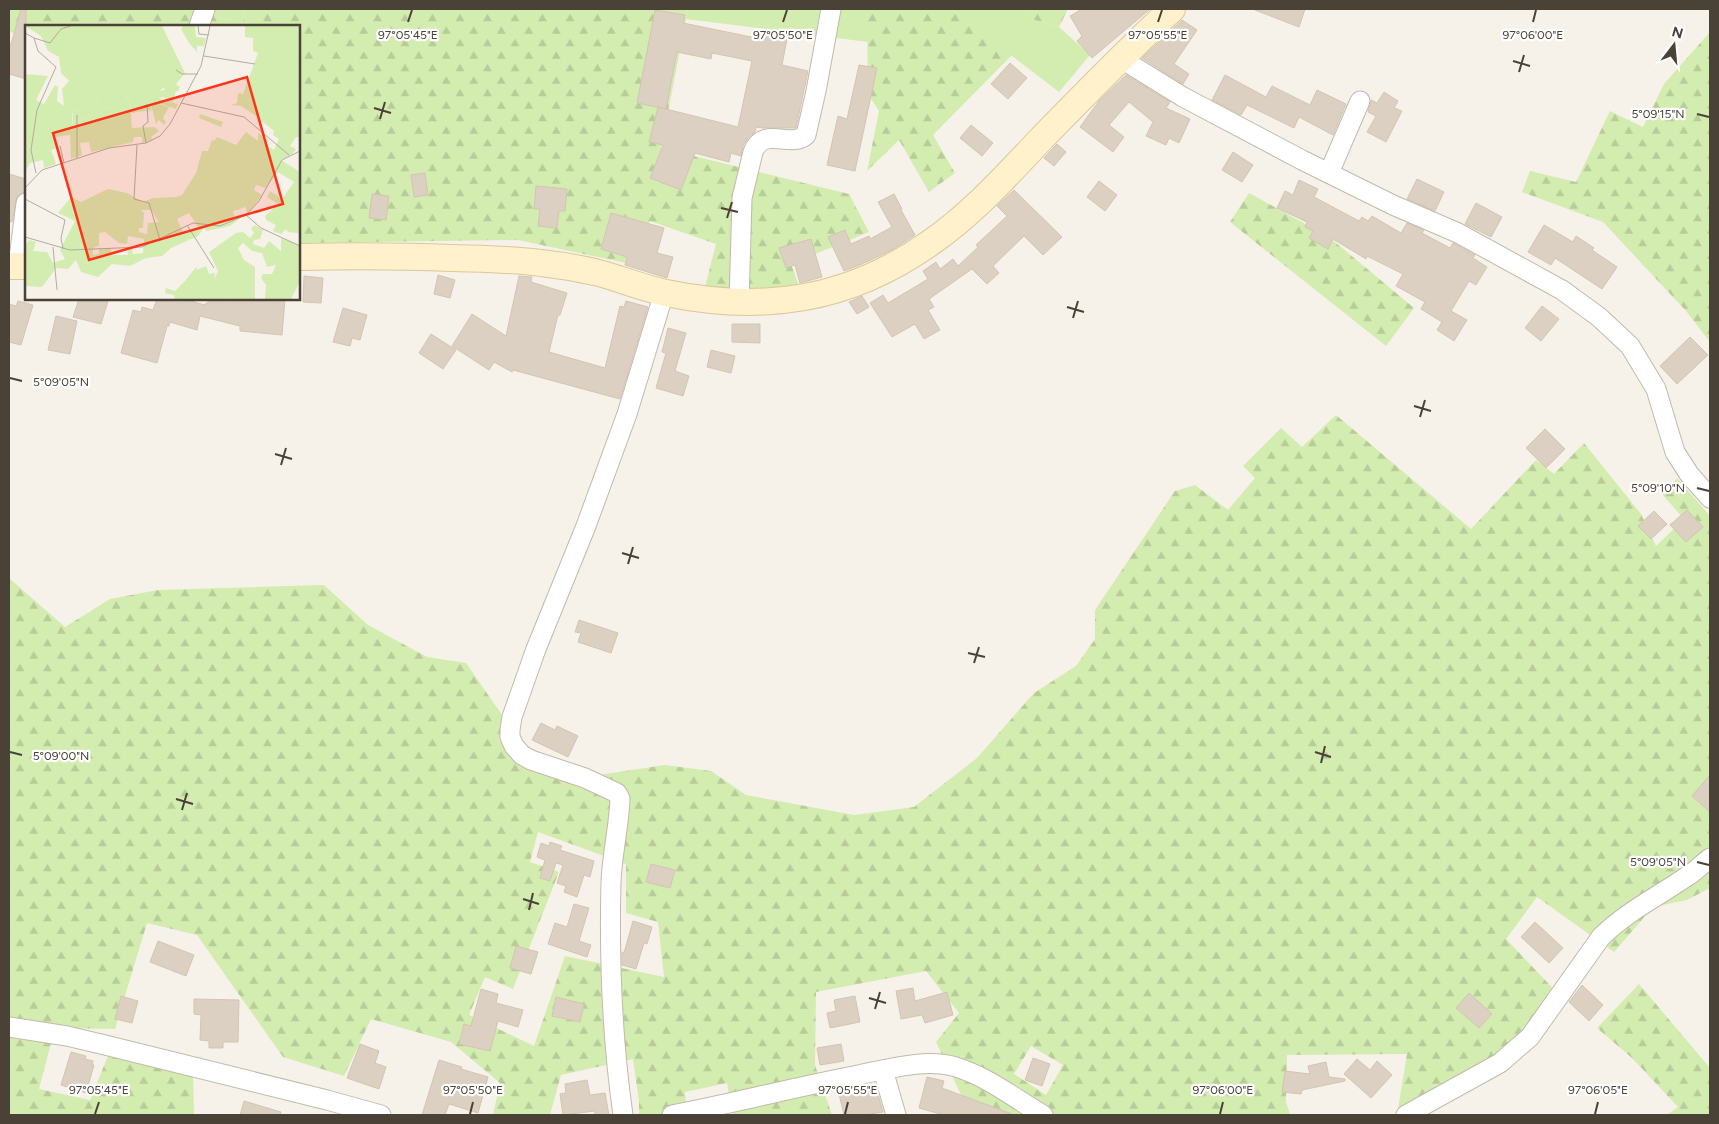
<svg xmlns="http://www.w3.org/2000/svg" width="1719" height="1124" font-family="Figtree,sans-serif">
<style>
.green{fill:#d3ecb0}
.forest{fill:url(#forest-firs);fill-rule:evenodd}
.building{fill:#dbd0c1;stroke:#d4c5b1}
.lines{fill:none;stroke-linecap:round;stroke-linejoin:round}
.street-casing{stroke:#c2baab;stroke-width:21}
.secondary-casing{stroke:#dcc799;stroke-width:28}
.street{stroke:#fff;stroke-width:19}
.secondary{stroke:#fff1cb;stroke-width:26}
.ticks{fill:none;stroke:#4b4237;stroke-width:2}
.inset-road{fill:none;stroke:#b2aca2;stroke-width:1}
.view{fill:#ff3318;fill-opacity:0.15;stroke:#ff3318;stroke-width:2.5}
.inset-edge{fill:none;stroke:#4b4237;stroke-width:2.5}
.ticks-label{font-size:12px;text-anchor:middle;fill:#4b4237;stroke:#fff;stroke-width:4.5;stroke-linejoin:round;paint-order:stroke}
</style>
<defs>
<pattern id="forest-firs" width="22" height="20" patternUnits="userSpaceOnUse" patternTransform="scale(1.25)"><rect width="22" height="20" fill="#d3ecb0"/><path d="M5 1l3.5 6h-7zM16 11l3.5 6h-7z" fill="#b7cc98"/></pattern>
</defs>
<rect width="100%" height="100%" fill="#f6f2ea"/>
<!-- green -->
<g class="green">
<polygon points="199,9 245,9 242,25"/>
<polygon points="688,9 867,9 868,42 686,19"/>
<polygon points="951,9 1023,9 1031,19 1059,27 1090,55 1059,92"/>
</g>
<!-- forest -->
<g class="forest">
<polygon points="9,9 199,9 242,25 245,9 688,9 661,148 849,194 869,232 791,264 800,289 751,294 705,287 716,244 650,221 631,264 518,240 299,243 299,26 26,26 26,35 9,32"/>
<polygon points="867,9 951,9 1012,55 933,135 955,173 929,192 899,140 867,171 879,111 868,94"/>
<polygon points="1023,9 1068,9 1059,27 1031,19"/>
<polygon points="1710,32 1710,342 1686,311 1603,222 1522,192 1530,171 1576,182 1610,111 1643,127 1664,84"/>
<polygon points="1249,193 1329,237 1414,308 1386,346 1230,222"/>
<path d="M 1336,415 L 1471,529 L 1536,460 L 1554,474 L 1584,443 L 1641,514 L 1656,546 L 1684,519 L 1662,494 L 1677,478 L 1710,516 L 1710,888 L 1687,900 L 1653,907 L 1614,952 L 1537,897 L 1506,939 L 1565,1001 L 1511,1053 L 1397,1115 L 1407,1054 L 1287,1055 L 1286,1101 L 1290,1115 L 951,1115 L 969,1112 L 936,1042 L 959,1013 L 926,971 L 816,992 L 815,1065 L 832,1115 L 733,1115 L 727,1083 L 685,1092 L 687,1115 L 639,1115 L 639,1102 L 633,1059 L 561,1075 L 550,1115 L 493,1115 L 500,1083 L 451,1042 L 371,1019 L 344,1076 L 283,1057 L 197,935 L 147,923 L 115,1029 L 55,1028 L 39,1089 L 90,1100 L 110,1051 L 193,1074 L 194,1115 L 9,1115 L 9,578 L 65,627 L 110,599 L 158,590 L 324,585 L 368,625 L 427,657 L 466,663 L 502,715 L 518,750 L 572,779 L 665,765 L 711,771 L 746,795 L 854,815 L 914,807 L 977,758 L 1034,693 L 1076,666 L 1095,639 L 1095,610 L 1175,491 L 1195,485 L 1228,510 L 1255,478 L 1243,466 L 1281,428 L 1302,447 ZM 538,832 L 626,864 L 626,913 L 658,922 L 664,977 L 565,956 L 534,1046 L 469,1015 L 485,977 L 513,989 L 559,872 L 530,862 ZM 1031,1046 L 1063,1065 L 1046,1095 L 1014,1074 Z"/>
<polygon points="1639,984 1710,1068 1710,1115 1667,1115 1678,1107 1632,1058 1597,1028"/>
</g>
<!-- building -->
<g class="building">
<polygon points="21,9 26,9 26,79 9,74 9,43 11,44"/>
<polygon points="1082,9 1150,9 1092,58 1077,41 1082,36 1070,16"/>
<polygon points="1255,9 1305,9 1299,27 1255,10"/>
<polygon points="655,10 685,15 683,23 756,38 757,33 787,39 782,65 808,71 796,128 764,128 756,127 755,132 748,138 743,146 741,156 731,153 729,162 695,153 681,190 650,178 663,145 649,142 658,107 738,127 752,61 712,53 711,59 677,52 666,109 637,103"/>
<polygon points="1182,20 1197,30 1174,64 1189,74 1183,84 1142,58"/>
<polygon points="1010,63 1027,78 1008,99 991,84"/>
<polygon points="859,65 877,68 855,171 827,165 838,116 847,119"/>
<polygon points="1126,75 1170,102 1166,108 1190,119 1179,143 1169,138 1166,145 1146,136 1153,122 1129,102 1109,125 1124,137 1113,152 1080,127 1099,101"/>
<polygon points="1225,75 1266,97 1272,86 1310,105 1317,90 1346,104 1333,135 1299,117 1294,128 1247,105 1241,115 1212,100"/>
<polygon points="1384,92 1398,101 1394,108 1402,111 1386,142 1367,132 1376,116 1368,112 1371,100 1377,103"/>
<polygon points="971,125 993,143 982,156 960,138"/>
<polygon points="1057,144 1066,152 1054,166 1044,158"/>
<polygon points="1233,152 1253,165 1242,182 1222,170"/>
<polygon points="425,173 428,195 414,197 411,175"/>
<polygon points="9,174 26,179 26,192 21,193 17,197 12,222 9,221"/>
<polygon points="1417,179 1444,192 1435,211 1407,199"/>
<polygon points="1299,180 1318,189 1314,197 1359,221 1362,217 1368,221 1372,216 1401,233 1407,223 1424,230 1422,233 1450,248 1453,243 1475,255 1473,258 1487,267 1476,285 1469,281 1451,311 1467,320 1454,341 1437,330 1442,322 1421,309 1425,302 1396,286 1403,274 1367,256 1366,259 1333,239 1328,249 1309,238 1313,231 1305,227 1307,222 1277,208 1285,191 1293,195"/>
<polygon points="1099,181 1117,195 1105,211 1087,197"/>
<polygon points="536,186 567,189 565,211 559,211 557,228 538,226 540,209 534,209"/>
<polygon points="1014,190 1062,237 1043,255 1024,236 993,266 999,273 987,284 972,269 929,299 934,307 928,310 940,330 924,339 915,324 892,337 870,303 883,295 888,303 928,279 923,271 936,262 940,269 953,259 958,266 978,247 976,245 1007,216 997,206"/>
<polygon points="372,194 389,196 386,220 369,218"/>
<polygon points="894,194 902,209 901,210 915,235 892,250 862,264 844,271 828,237 845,230 851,244 869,236 870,239 892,227 878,202"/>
<polygon points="1476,203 1502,217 1491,237 1465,224"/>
<polygon points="611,213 664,228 657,253 673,257 667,278 625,265 627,257 601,249"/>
<polygon points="1544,225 1573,242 1576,236 1594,248 1592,250 1617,267 1602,289 1555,258 1551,265 1528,252"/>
<polygon points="811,239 822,277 800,283 795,265 786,268 779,248"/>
<polygon points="438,275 455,280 450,298 434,294"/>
<polygon points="304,276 323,278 321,303 303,302"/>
<polygon points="519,276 532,277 531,282 567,293 560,315 558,315 549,352 605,368 620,306 624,307 626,301 648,307 620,399 513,370 512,372 494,362 489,370 452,346 472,314 506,336"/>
<polygon points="862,296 869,307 857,314 849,302"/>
<polygon points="79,299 100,299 108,301 101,324 73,317"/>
<polygon points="157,299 183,299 205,305 206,303 208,303 209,299 285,299 282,335 240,331 240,326 200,316 197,330 170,322 169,326 167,326 157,363 121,353 133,310 141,312 142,307 153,310"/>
<polygon points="18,301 33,305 21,345 9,342 9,304 16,306"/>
<polygon points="1542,306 1559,319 1541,341 1525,328"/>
<polygon points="343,308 367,315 360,340 352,338 350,346 333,342"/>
<polygon points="56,316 77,321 70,354 48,350"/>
<polygon points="732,324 760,324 760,343 732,342"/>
<polygon points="668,328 686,333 675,371 689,376 683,396 656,388 666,353 662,352"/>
<polygon points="431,334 456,350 443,369 419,353"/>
<polygon points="1690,337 1708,355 1677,384 1660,366"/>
<polygon points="711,350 735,356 731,373 707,367"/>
<polygon points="1545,429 1565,449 1546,468 1526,448"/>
<polygon points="1687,510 1703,527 1686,542 1670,525"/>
<polygon points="1654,511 1667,524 1651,539 1638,526"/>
<polygon points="579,620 618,633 611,653 578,642 581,633 575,632"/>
<polygon points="541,723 555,730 557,726 578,736 568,757 532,740"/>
<polygon points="1710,775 1710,812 1692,796"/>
<polygon points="550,842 562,846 560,850 594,861 590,877 584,875 577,897 564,892 566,886 557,883 563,865 556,863 550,881 540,878 545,860 537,857 541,843 549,846"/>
<polygon points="651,864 675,870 670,888 646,882"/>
<polygon points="574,904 589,908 579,941 591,945 587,957 548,944 555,923 567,927"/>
<polygon points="633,921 652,927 647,944 644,943 636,969 622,965 622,952 624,953"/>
<polygon points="1535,922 1563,948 1549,963 1521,937"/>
<polygon points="158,941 194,955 186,976 150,962"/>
<polygon points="516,946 538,952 531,974 510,968"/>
<polygon points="1582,985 1603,1005 1589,1021 1569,1002"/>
<polygon points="913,988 915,1001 947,992 953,1015 925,1023 922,1015 901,1019 896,991"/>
<polygon points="481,989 498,994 496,1003 523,1010 518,1027 498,1021 490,1051 459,1044 464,1024 471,1026"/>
<polygon points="1469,993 1492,1014 1479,1028 1456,1008"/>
<polygon points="121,996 138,1001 132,1023 115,1019"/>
<polygon points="855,996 860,1022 830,1028 827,1013 836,1011 834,1000"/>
<polygon points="556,997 584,1004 580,1022 552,1016"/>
<polygon points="194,999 239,1000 238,1042 223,1042 223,1048 209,1048 209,1041 200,1040 201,1015 194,1014"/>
<polygon points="360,1044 379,1051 375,1063 386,1067 379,1089 347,1078"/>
<polygon points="841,1044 844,1061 820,1065 817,1048"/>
<polygon points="71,1052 86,1056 85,1059 93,1061 92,1065 94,1065 86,1093 61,1085"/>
<polygon points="1033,1058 1050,1064 1042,1086 1025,1080"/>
<polygon points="1357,1059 1370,1070 1377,1061 1392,1075 1371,1098 1344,1074"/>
<polygon points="439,1060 462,1067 461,1069 488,1077 478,1113 449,1104 445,1115 422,1115"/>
<polygon points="1326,1062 1329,1077 1345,1079 1345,1081 1302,1090 1301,1094 1282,1092 1285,1071 1310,1074 1308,1066"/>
<polygon points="927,1077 944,1081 942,1088 1012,1114 1012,1115 944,1115 919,1108"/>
<polygon points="587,1080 590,1095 605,1093 609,1115 595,1115 595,1111 563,1115 560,1094 566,1093 565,1084"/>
<polygon points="876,1087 883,1112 864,1115 844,1115 839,1094"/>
<polygon points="244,1101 281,1112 280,1115 240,1115"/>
</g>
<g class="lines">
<!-- street casing -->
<g class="street-casing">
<g id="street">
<polyline points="199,26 205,9"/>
<polyline points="1120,58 1183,97 1302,160 1393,205 1458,233 1562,290 1599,317 1630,346 1656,389 1675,452 1689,474 1710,498"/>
<polyline points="1329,173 1360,101"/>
<polyline points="18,266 26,203"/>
<path d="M 739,303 L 742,198 L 753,152 C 764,125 790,149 806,135 L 816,91 L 831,9"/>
<polyline points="9,1027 67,1036 105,1045 327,1100 381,1115"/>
<polyline points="883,1070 896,1115"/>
<path d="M 623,1115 C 612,1038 609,961 611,882 C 612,854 619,827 620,799 L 617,793 L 602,786 L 585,778 L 531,760 L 522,755 L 514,746 L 510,737 L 510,730 L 512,717 L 536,649 L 586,526 L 627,414 L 664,293"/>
<path d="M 672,1115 C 734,1103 796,1087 858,1075 C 889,1069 925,1058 956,1067 C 988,1077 1014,1098 1043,1115"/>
<path d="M 1406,1115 L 1500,1063 L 1530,1037 L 1601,937 C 1626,912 1657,897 1686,877 C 1695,872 1702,864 1710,858"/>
</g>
</g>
<!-- secondary casing -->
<g class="secondary-casing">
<g id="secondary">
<path d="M 299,257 C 350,256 401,256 452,258 C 482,259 512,259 541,263 C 559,265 577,268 595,272 C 619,278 642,288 666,293 C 763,313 848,301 930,243 C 972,214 1007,175 1042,138 C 1085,94 1127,51 1172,9"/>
<polyline points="9,266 26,266"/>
</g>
</g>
<!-- street -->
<use href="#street" class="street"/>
<!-- secondary -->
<use href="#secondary" class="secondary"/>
</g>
<!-- ticks -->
<path class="ticks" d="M 408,22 L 412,10M 783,22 L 787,10M 1158,22 L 1162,10M 1533,22 L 1536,10M 1513,61 L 1530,66M 1519,72 L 1524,55M 374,108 L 391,113M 1697,114 L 1709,117M 380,119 L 385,102M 721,208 L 738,212M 727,218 L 732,202M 1067,307 L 1084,312M 1073,318 L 1078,301M 10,378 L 22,381M 1414,406 L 1431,411M 1420,417 L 1425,400M 275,454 L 292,459M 281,465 L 286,448M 1697,488 L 1709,491M 622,553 L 639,558M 628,564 L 633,547M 968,653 L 985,657M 974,663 L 979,647M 10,752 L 22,755M 1315,752 L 1331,757M 1321,763 L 1325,746M 176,799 L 193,804M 182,810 L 187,793M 1697,862 L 1709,865M 523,899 L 539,904M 529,910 L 533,893M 869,998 L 886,1003M 875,1009 L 880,992M 95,1114 L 99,1102M 470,1114 L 473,1102M 845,1114 L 848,1102M 1220,1114 L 1223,1102M 1595,1114 L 1598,1102"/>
<!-- overview -->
<g transform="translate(25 25)">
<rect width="275" height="275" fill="#f6f2ea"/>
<path d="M 97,34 L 112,34 L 155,62 L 153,66 L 146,67 L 138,63 L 134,66 L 134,73 L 153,79 L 151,84 L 134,78 L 126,80 L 127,85 L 106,88 L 105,76 L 101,72 L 110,69 L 102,62 L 90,85 L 84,82 L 55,96 L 56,103 L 47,102 L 48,86 L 70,81 L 74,69 L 83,66 L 98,53 L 86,42 ZM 181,241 L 184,249 L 190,248 L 189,255 L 204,274 L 174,274 L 167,266 L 160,256 L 171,242 L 172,245 Z" fill="#d3ecb0"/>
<path d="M 0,1 L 137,1 L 160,48 L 151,59 L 141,56 L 112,34 L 97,34 L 87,42 L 99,50 L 98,53 L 83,66 L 74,69 L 70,81 L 48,86 L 47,90 L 47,102 L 56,103 L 55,96 L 84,82 L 90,85 L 89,69 L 102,62 L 111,69 L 101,72 L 105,76 L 107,103 L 130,102 L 134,106 L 126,112 L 128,115 L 117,118 L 117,112 L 109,112 L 108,117 L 66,127 L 64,117 L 55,118 L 57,130 L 46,134 L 45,110 L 29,112 L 32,123 L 26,125 L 31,139 L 19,143 L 18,135 L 5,138 L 0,147 L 0,49 L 23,51 L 11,75 L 19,79 L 30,60 L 33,62 L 32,76 L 39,81 L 37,64 L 44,56 L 36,48 L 34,32 L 23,26 L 16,11 ZM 158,1 L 170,1 L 171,12 L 181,13 L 179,21 L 172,21 L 172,27 L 164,18 L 156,4 ZM 220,1 L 275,1 L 275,113 L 271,112 L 265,121 L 271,124 L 266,130 L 256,135 L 275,147 L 275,212 L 273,208 L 263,207 L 261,204 L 256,209 L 248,206 L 251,200 L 241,195 L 240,191 L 253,179 L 242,172 L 245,166 L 257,174 L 269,157 L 253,147 L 241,163 L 231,160 L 229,165 L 237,170 L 222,190 L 221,182 L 208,186 L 210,193 L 218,191 L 205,201 L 181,206 L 179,203 L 173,211 L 146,223 L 137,231 L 121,233 L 105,241 L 87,239 L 73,252 L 56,247 L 51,235 L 43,244 L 31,243 L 17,262 L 0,261 L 0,221 L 4,215 L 11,217 L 8,226 L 22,227 L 28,238 L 40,234 L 35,225 L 50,196 L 33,188 L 46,172 L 56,177 L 83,164 L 102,168 L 118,177 L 128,173 L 151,172 L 157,170 L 171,148 L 177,126 L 183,126 L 187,115 L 189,116 L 192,112 L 211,120 L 221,107 L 233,116 L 233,108 L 244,115 L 241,120 L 249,125 L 254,114 L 248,110 L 249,106 L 228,89 L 216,81 L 206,80 L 212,78 L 213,68 L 218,69 L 233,28 L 228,26 L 228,13 L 220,12 ZM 116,185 L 126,185 L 134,197 L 123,198 L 122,209 L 114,207 L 114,203 L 118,203 L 119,188 ZM 164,188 L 173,202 L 159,209 L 152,194 ZM 80,207 L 94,218 L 102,219 L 103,211 L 119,214 L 118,228 L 108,229 L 107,224 L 102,223 L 103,230 L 87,230 L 85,223 L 74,223 L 74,229 L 68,230 L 68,223 L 74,221 L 74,208 ZM 127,63 L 134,66 L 143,64 L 146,67 L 151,65 L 148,77 L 138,72 L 131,74 L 127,69 ZM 128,77 L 144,82 L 138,93 L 141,97 L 139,100 L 134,95 L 131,99 L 126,80 ZM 175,89 L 198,97 L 196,102 L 174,93 ZM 230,200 L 238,205 L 235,214 L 229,215 L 228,219 L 239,223 L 244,216 L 256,226 L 256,213 L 275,220 L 275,256 L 266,274 L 240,274 L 241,260 L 236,253 L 238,249 L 247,249 L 251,240 L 242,242 L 237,228 L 227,226 L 218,218 L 213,223 L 219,235 L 230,242 L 230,274 L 204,274 L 189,255 L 193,246 L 184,227 L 211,208 L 218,207 L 225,213 L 229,208 L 226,203 ZM 160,256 L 174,274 L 150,274 L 149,270 L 140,268 L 141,263 L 150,266 Z" fill="#d3ecb0" fill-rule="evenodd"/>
<path class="inset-road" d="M 173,1 L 174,9 L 184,10M 0,8 L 9,13 L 13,26 L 31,42 L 12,85 L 6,125 L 11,148M 9,13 L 25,18 L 36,4 L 46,1M 179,31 L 230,39M 151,45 L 157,49 L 173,49M 156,78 L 219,92 L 264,130M 121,118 L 118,101 L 123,97 L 122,79M 112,120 L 109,174 L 124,178 L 135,215M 35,121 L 39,138M 52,133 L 52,90M 0,163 L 17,145 L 84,123 L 121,118 L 135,111 L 145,99 L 176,41 L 185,1M 0,174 L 40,195 L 36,213 L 38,224M 221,190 L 234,176 L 257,135 L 275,126M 162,200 L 189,243M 0,212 L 45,225 L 117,222 L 168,198 L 195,201 L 221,190 L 236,203 L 275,221M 28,222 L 32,265"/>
<path class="view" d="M 222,52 L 258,179 L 64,235 L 28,108 Z"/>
<rect width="275" height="275" class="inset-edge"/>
</g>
<g class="ticks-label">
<text x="408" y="39">97°05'45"E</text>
<text x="783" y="39">97°05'50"E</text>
<text x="1158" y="39">97°05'55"E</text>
<text x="1533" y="39">97°06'00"E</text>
<text x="1658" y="118">5°09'15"N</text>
<text x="61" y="386">5°09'05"N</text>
<text x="1658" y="492">5°09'10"N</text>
<text x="61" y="760">5°09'00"N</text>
<text x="1658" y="866">5°09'05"N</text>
<text x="99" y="1094">97°05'45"E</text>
<text x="473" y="1094">97°05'50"E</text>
<text x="848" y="1094">97°05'55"E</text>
<text x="1223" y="1094">97°06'00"E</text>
<text x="1598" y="1094">97°06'05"E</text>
</g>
<!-- border -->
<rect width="1719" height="1124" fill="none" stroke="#4b4237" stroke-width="20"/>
<!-- north arrow -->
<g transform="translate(1674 45) rotate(16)" stroke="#ffffff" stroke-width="4" paint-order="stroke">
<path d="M0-4L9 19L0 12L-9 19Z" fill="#4b4237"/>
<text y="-8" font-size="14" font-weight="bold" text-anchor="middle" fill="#4b4237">N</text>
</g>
</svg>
